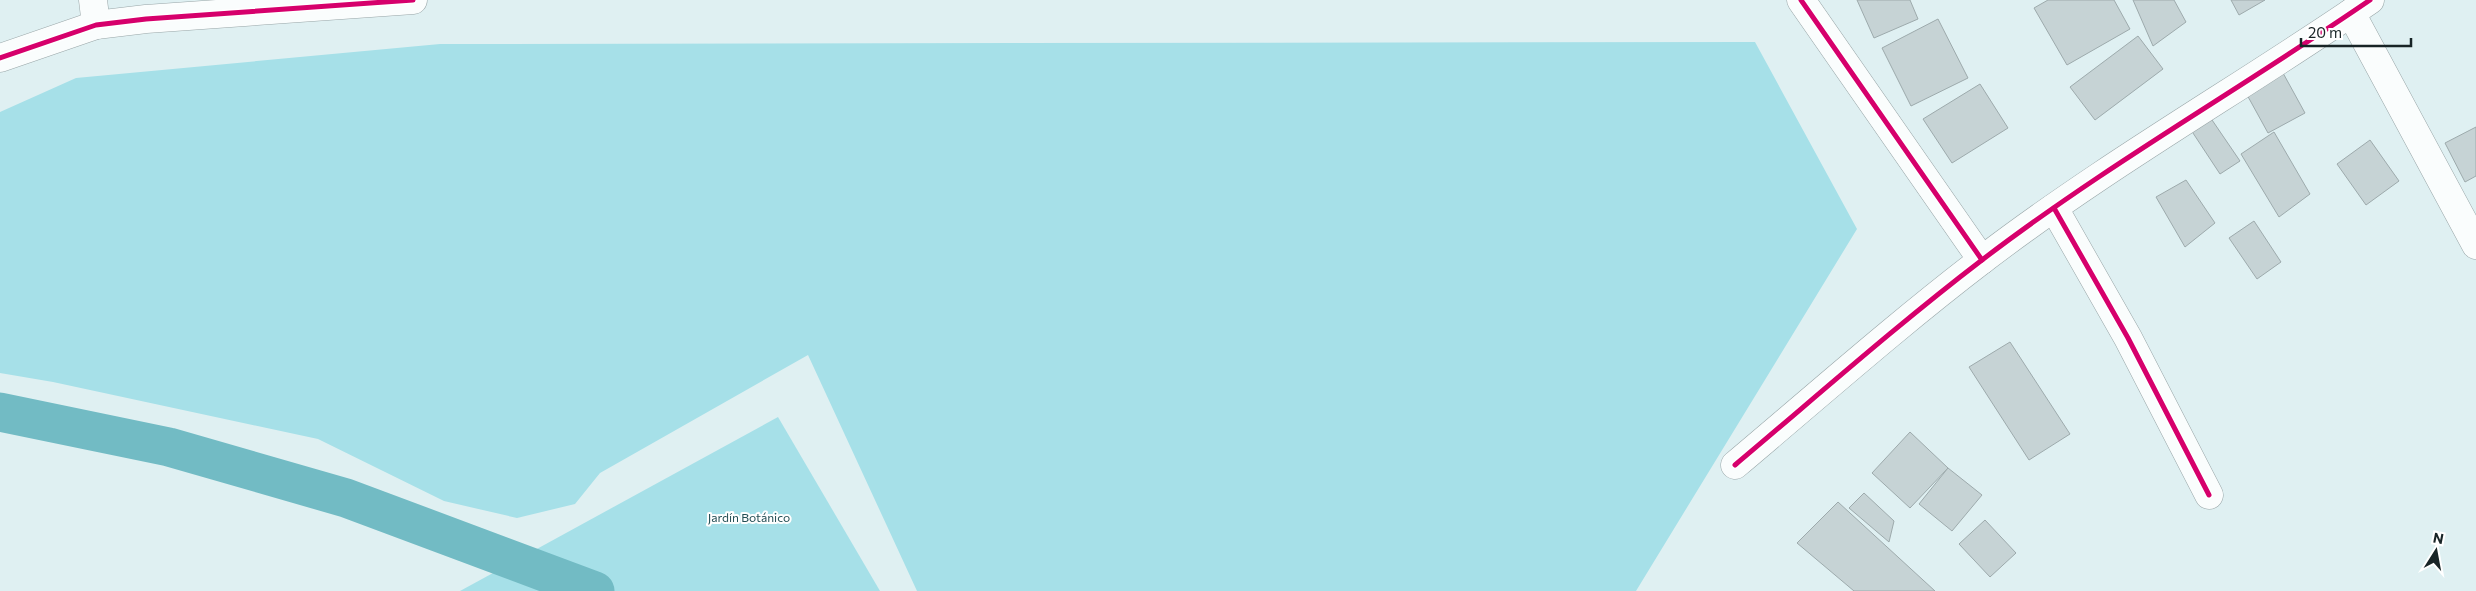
<svg xmlns="http://www.w3.org/2000/svg" width="2476" height="591" font-family="Commissioner,sans-serif">
<style>
.green{fill:#a6e0e8}
.lines{fill:none;stroke-linecap:round;stroke-linejoin:round}
.canal{stroke:#72bbc4;stroke-width:39}
.building{fill:#c6d3d5;stroke:#9daaac}
.minor-casing{stroke:#98a5a7;stroke-width:29}
.minor{stroke:#fafdfd;stroke-width:28}
.cycleway-casing{stroke:#fff;stroke-width:8}
.cycleway{stroke:#d6006c;stroke-width:5}
.labels{text-anchor:middle;dominant-baseline:central;stroke-width:4;stroke-linejoin:round;paint-order:stroke}
.park-label{font-size:12px;fill:#234e54;stroke:#fff}
</style>
<rect width="100%" height="100%" fill="#dff0f2"/>
<!-- green -->
<g class="green">
<polygon points="1755,42 1857,229 1636,591 917,591 808,355 600,473 575,504 517,518 444,501 318,439 53,382 0,373 0,112 76,78 440,44"/>
<polygon points="778,417 880,591 460,591"/>
</g>
<g class="lines">
<!-- canal -->
<polyline class="canal" points="0,412 169,447 346,498 595,591"/>
</g>
<!-- building -->
<g class="building">
<polygon points="1857,0 1910,0 1918,19 1874,38"/>
<polygon points="2048,0 2114,0 2130,29 2067,65 2034,8"/>
<polygon points="2133,0 2174,0 2186,22 2153,46"/>
<polygon points="2231,0 2265,0 2239,15"/>
<polygon points="1938,19 1968,78 1911,106 1882,48"/>
<polygon points="2138,36 2163,69 2095,120 2070,87"/>
<polygon points="2283,73 2305,113 2268,133 2246,93"/>
<polygon points="1980,84 2008,128 1952,163 1923,119"/>
<polygon points="2210,117 2240,161 2220,174 2191,130"/>
<polygon points="2476,127 2476,176 2465,182 2445,143"/>
<polygon points="2274,132 2310,194 2279,217 2241,154"/>
<polygon points="2370,140 2399,181 2366,205 2337,164"/>
<polygon points="2186,180 2215,223 2185,247 2156,197"/>
<polygon points="2254,221 2281,262 2257,279 2229,238"/>
<polygon points="2010,342 2070,434 2029,460 1969,367"/>
<polygon points="1910,432 1948,468 1910,508 1872,473"/>
<polygon points="1948,468 1982,495 1952,531 1919,504"/>
<polygon points="1864,493 1894,521 1889,542 1849,508"/>
<polygon points="1838,502 1935,591 1854,591 1797,543"/>
<polygon points="1985,520 2016,553 1990,577 1959,544"/>
</g>
<g class="lines">
<!-- minor casing -->
<g class="minor-casing">
<g id="minor">
<polyline points="93,0 96,25"/>
<polyline points="1801,0 1982,260"/>
<polyline points="2351,13 2476,245"/>
<polyline points="0,58 96,25 146,19 413,0"/>
<polyline points="2054,208 2128,338 2209,495"/>
<path d="M 1735,465 C 1817,396 1897,325 1982,260 C 2106,165 2242,88 2370,0"/>
</g>
</g>
<!-- minor -->
<use href="#minor" class="minor"/>
<!-- cycleway casing -->
<g class="cycleway-casing">
<g id="cycleway">
<polyline points="1801,0 1982,260"/>
<polyline points="0,58 96,25 146,19 413,0"/>
<polyline points="2054,208 2128,338 2209,495"/>
<path d="M 1735,465 C 1817,396 1897,325 1982,260 C 2106,165 2242,88 2370,0"/>
</g>
</g>
<!-- cycleway -->
<use href="#cycleway" class="cycleway"/>
</g>
<g class="labels">
<!-- park labels -->
<g class="park-label">
<text x="749" y="517">Jardín Botánico</text>
</g>
</g>
<!-- north arrow -->
<g transform="translate(2436 551) rotate(11)" stroke="#ffffff" stroke-width="4" paint-order="stroke">
<path d="M0-4L9 19L0 12L-9 19Z" fill="#182426"/>
<text y="-8" font-size="14" font-weight="bold" text-anchor="middle" fill="#182426">N</text>
</g>
<!-- scale -->
<path d="M2301 38v8h110v-8" fill="none" stroke="#182426" stroke-width="2.5"/>
<text x="2308" y="38" font-size="15" fill="#182426" stroke="#ffffff" stroke-width="4" paint-order="stroke">20 m</text>
</svg>
